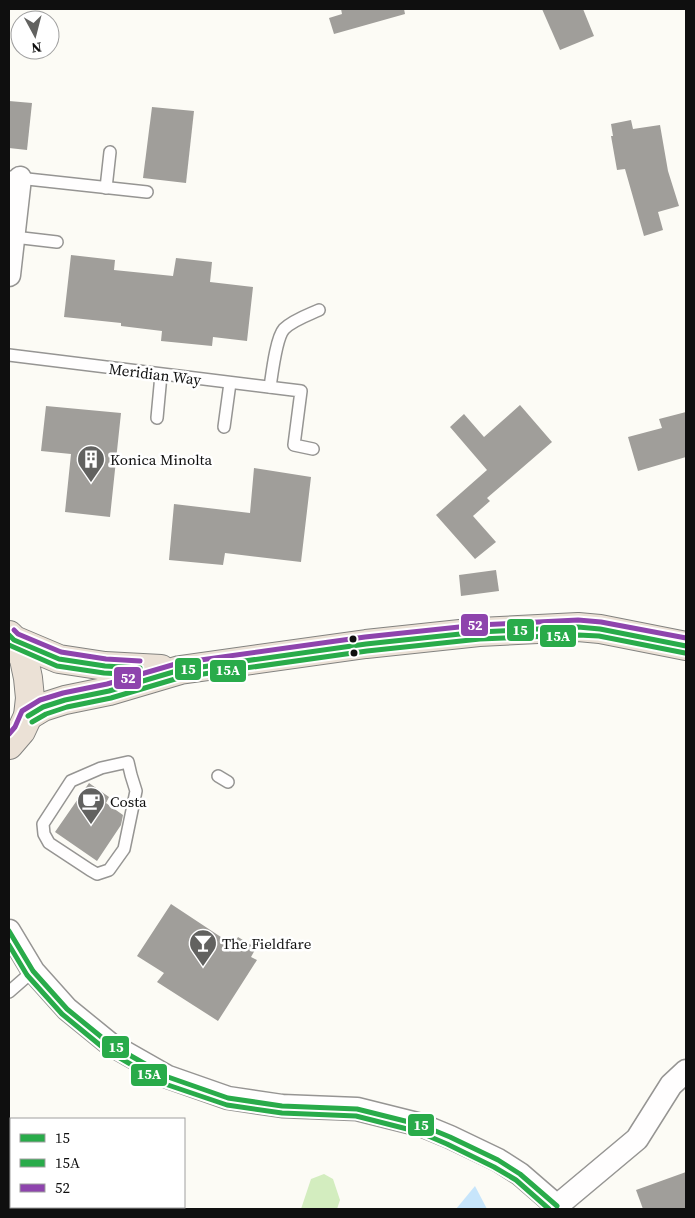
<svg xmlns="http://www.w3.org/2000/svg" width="695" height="1218" font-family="'Source Serif 4',serif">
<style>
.forest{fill:#d3edbf}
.water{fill:#c7e5fb}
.building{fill:#a09e9a}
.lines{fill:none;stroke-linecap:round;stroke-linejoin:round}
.lane-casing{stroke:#969593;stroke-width:14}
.street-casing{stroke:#969593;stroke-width:25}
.highway-casing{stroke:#838380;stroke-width:30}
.lane{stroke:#fffefe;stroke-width:11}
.street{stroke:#fffefe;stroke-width:22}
.highway{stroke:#ebe1d6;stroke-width:28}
.bus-1-casing{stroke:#fff;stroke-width:9}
.bus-2-casing{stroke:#fff;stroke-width:9}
.bus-3-casing{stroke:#fff;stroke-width:9}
.bus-1{stroke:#29ab4a;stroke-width:5}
.bus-2{stroke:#29ab4a;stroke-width:5}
.bus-3{stroke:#8e44ad;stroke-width:5}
.bus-dot{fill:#0f0f0f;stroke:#fff;stroke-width:2}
.labels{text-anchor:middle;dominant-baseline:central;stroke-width:5;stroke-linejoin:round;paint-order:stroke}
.street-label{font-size:15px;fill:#0f0f0f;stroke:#fff}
.poi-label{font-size:15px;fill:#0f0f0f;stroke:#fff;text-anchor:start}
.line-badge{stroke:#fff;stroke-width:2}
.badge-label{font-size:14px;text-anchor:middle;font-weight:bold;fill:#fff}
</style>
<rect width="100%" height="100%" fill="#fcfbf5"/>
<!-- forest -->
<polygon class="forest" points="324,1174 333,1179 340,1200 337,1209 301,1209 311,1179"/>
<!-- water -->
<polygon class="water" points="475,1186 487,1209 456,1209"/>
<!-- building -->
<g class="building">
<polygon points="341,9 404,9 405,14 334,34 329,18 342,14"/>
<polygon points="542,9 583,9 594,36 560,50"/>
<polygon points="9,101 32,103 27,150 9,148"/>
<polygon points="152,107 194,111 186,183 143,178"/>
<polygon points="631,120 633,129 660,125 668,171 679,206 658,212 663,230 644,236 625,169 617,170 611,136 613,136 611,124"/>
<polygon points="71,255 115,260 114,270 173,276 176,258 212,262 210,282 253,287 247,341 213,337 212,346 161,341 162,331 121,326 121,323 64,317"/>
<polygon points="520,405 552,442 487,498 490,501 473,516 496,542 475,559 436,515 487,470 450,427 464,414 484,437"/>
<polygon points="46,406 121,413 110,517 65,512 71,454 41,451"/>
<polygon points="686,412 686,457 638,471 628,437 662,428 659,419"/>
<polygon points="254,468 311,477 301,562 225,553 223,565 169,560 174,504 250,513"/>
<polygon points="496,570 499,591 461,596 459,575"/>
<polygon points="89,783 109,797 106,803 123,815 121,825 97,861 55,832"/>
<polygon points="171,904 233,945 238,937 256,948 251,957 257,960 218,1021 157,982 164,973 137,956"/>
<polygon points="686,1172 686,1209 643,1209 636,1190"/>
</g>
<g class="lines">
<!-- lane casing -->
<g class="lane-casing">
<g id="lane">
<polyline points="9,177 147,192"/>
<polyline points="106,188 110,152"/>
<polyline points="14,237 57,242"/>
<polyline points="9,355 301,391 294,445 313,449"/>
<path d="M 270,387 C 272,374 276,338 284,329 C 293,320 308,315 319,310"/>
<polyline points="157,418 161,375"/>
<polyline points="224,427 230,383"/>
<polygon points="128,762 131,775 136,791 124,849 109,870 97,874 90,870 49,843 44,834 43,824 71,781 101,768"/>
<polyline points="218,776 228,782"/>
<polyline points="9,992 33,971"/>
<polyline points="9,1197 11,1198"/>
<polyline points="31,1207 36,1209"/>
<polyline points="146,1209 147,1207"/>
</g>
</g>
<!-- street casing -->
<g class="street-casing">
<g id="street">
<polyline points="9,275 20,178"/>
<polyline points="9,931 33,971 67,1009 110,1044 168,1077 228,1098 282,1106 357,1109 421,1125 450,1137 498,1160 520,1174 557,1206 560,1209"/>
<polyline points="557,1206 637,1139 671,1085 686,1071"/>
</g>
</g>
<!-- highway casing -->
<g class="highway-casing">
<g id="highway">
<polyline points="9,635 14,640 59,659 105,666 161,669"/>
<polyline points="28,716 43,707 65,700 109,691 180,670 366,644 479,632 578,627 600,629 686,646"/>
<polyline points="9,745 21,731 28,716 30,698 28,678 24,659 14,640"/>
</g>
</g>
<!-- lane -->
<use href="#lane" class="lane"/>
<!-- street -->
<use href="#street" class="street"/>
<!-- highway -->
<use href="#highway" class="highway"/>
<!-- bus-1 casing -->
<g class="bus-1-casing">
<g id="bus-1">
<polyline points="9,635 14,640 59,659 105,666 140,668"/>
<polyline points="28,716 43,707 65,700 109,691 180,670 366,644 479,632 578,627 600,629 686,646"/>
<polyline points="9,931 33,971 67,1009 110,1044 168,1077 228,1098 282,1106 357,1109 421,1125 450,1137 498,1160 520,1174 557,1206"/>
</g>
</g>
<!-- bus-2 casing -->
<g class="bus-2-casing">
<g id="bus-2">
<polyline points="9,645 57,666 104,673 140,675"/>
<polyline points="32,722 46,714 67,707 111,698 182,677 367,651 480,639 578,635 599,636 685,653"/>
<polyline points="9,945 27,975 62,1014 106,1050 165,1084 227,1105 282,1113 356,1116 419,1132 447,1144 494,1167 516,1180 549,1209"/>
</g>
</g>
<!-- bus-3 casing -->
<g class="bus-3-casing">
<g id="bus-3">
<polyline points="14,630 18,634 61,652 106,659 140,661"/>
<polyline points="9,734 15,727 22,711 40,700 63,693 107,684 179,663 365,637 478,625 578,620 601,622 686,638"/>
</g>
</g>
<!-- bus-1 -->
<use href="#bus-1" class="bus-1"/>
<!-- bus-2 -->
<use href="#bus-2" class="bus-2"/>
<!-- bus-3 -->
<use href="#bus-3" class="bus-3"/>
</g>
<!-- icons -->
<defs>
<g id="building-pin" transform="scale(1.4375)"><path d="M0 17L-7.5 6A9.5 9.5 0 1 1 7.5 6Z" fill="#626260" stroke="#fff"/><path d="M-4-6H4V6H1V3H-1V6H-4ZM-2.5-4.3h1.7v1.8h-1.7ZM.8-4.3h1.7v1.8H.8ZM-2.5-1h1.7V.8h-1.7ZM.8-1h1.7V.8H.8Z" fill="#fff"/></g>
<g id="cafe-pin" transform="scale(1.4375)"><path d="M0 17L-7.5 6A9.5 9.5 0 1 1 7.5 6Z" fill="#626260" stroke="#fff"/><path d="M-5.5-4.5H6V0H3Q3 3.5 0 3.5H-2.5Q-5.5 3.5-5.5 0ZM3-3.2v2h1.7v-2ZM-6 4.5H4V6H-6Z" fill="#fff"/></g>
<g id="bar-pin" transform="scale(1.4375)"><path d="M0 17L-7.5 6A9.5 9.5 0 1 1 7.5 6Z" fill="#626260" stroke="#fff"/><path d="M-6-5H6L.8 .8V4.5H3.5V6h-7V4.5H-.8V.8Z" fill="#fff"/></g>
</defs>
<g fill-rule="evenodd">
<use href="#building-pin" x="91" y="459"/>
<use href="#cafe-pin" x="91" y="801"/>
<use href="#bar-pin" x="203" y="943"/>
</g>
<!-- markers -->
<g class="bus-dot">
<circle cx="353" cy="639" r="4.5"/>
<circle cx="354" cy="653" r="4.5"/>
</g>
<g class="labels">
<!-- street labels -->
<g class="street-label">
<text transform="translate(155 374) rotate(7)">Meridian Way</text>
</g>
<!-- poi labels -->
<g class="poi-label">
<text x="110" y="459">Konica Minolta</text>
<text x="110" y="801">Costa</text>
<text x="222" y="943">The Fieldfare</text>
</g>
</g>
<g class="line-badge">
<rect x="460" y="613" width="29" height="24" rx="5" fill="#8e44ad"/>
<rect x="506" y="618" width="29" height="24" rx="5" fill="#29ab4a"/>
<rect x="539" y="624" width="38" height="24" rx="5" fill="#29ab4a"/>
<rect x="174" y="657" width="28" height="24" rx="5" fill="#29ab4a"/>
<rect x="209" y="659" width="38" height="24" rx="5" fill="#29ab4a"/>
<rect x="113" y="666" width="29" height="24" rx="5" fill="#8e44ad"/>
<rect x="101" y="1035" width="29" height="24" rx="5" fill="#29ab4a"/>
<rect x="130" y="1063" width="38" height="24" rx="5" fill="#29ab4a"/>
<rect x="407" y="1113" width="28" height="24" rx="5" fill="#29ab4a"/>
</g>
<g class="badge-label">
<text x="475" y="630">52</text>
<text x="520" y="635">15</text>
<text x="558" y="641">15A</text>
<text x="188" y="674">15</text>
<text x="228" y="675">15A</text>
<text x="128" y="683">52</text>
<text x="116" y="1052">15</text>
<text x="149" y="1079">15A</text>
<text x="421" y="1130">15</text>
</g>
<!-- border -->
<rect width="695" height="1218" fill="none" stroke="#0f0f0f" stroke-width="20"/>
<!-- legend -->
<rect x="10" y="1118" width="175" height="90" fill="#ffffff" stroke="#9f9f9f"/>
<rect x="20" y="1134" width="25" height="8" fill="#29ab4a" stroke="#9f9f9f"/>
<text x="55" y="1143" font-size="15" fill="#0f0f0f">15</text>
<rect x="20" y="1159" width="25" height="8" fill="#29ab4a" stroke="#9f9f9f"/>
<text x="55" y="1168" font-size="15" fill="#0f0f0f">15A</text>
<rect x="20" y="1184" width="25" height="8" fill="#8e44ad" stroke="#9f9f9f"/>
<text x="55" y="1193" font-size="15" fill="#0f0f0f">52</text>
<!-- north arrow -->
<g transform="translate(35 35) rotate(173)"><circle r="24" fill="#ffffff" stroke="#9f9f9f"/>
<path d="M0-4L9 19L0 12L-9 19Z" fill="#626260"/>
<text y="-8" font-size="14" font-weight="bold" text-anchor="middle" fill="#0f0f0f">N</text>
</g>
</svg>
